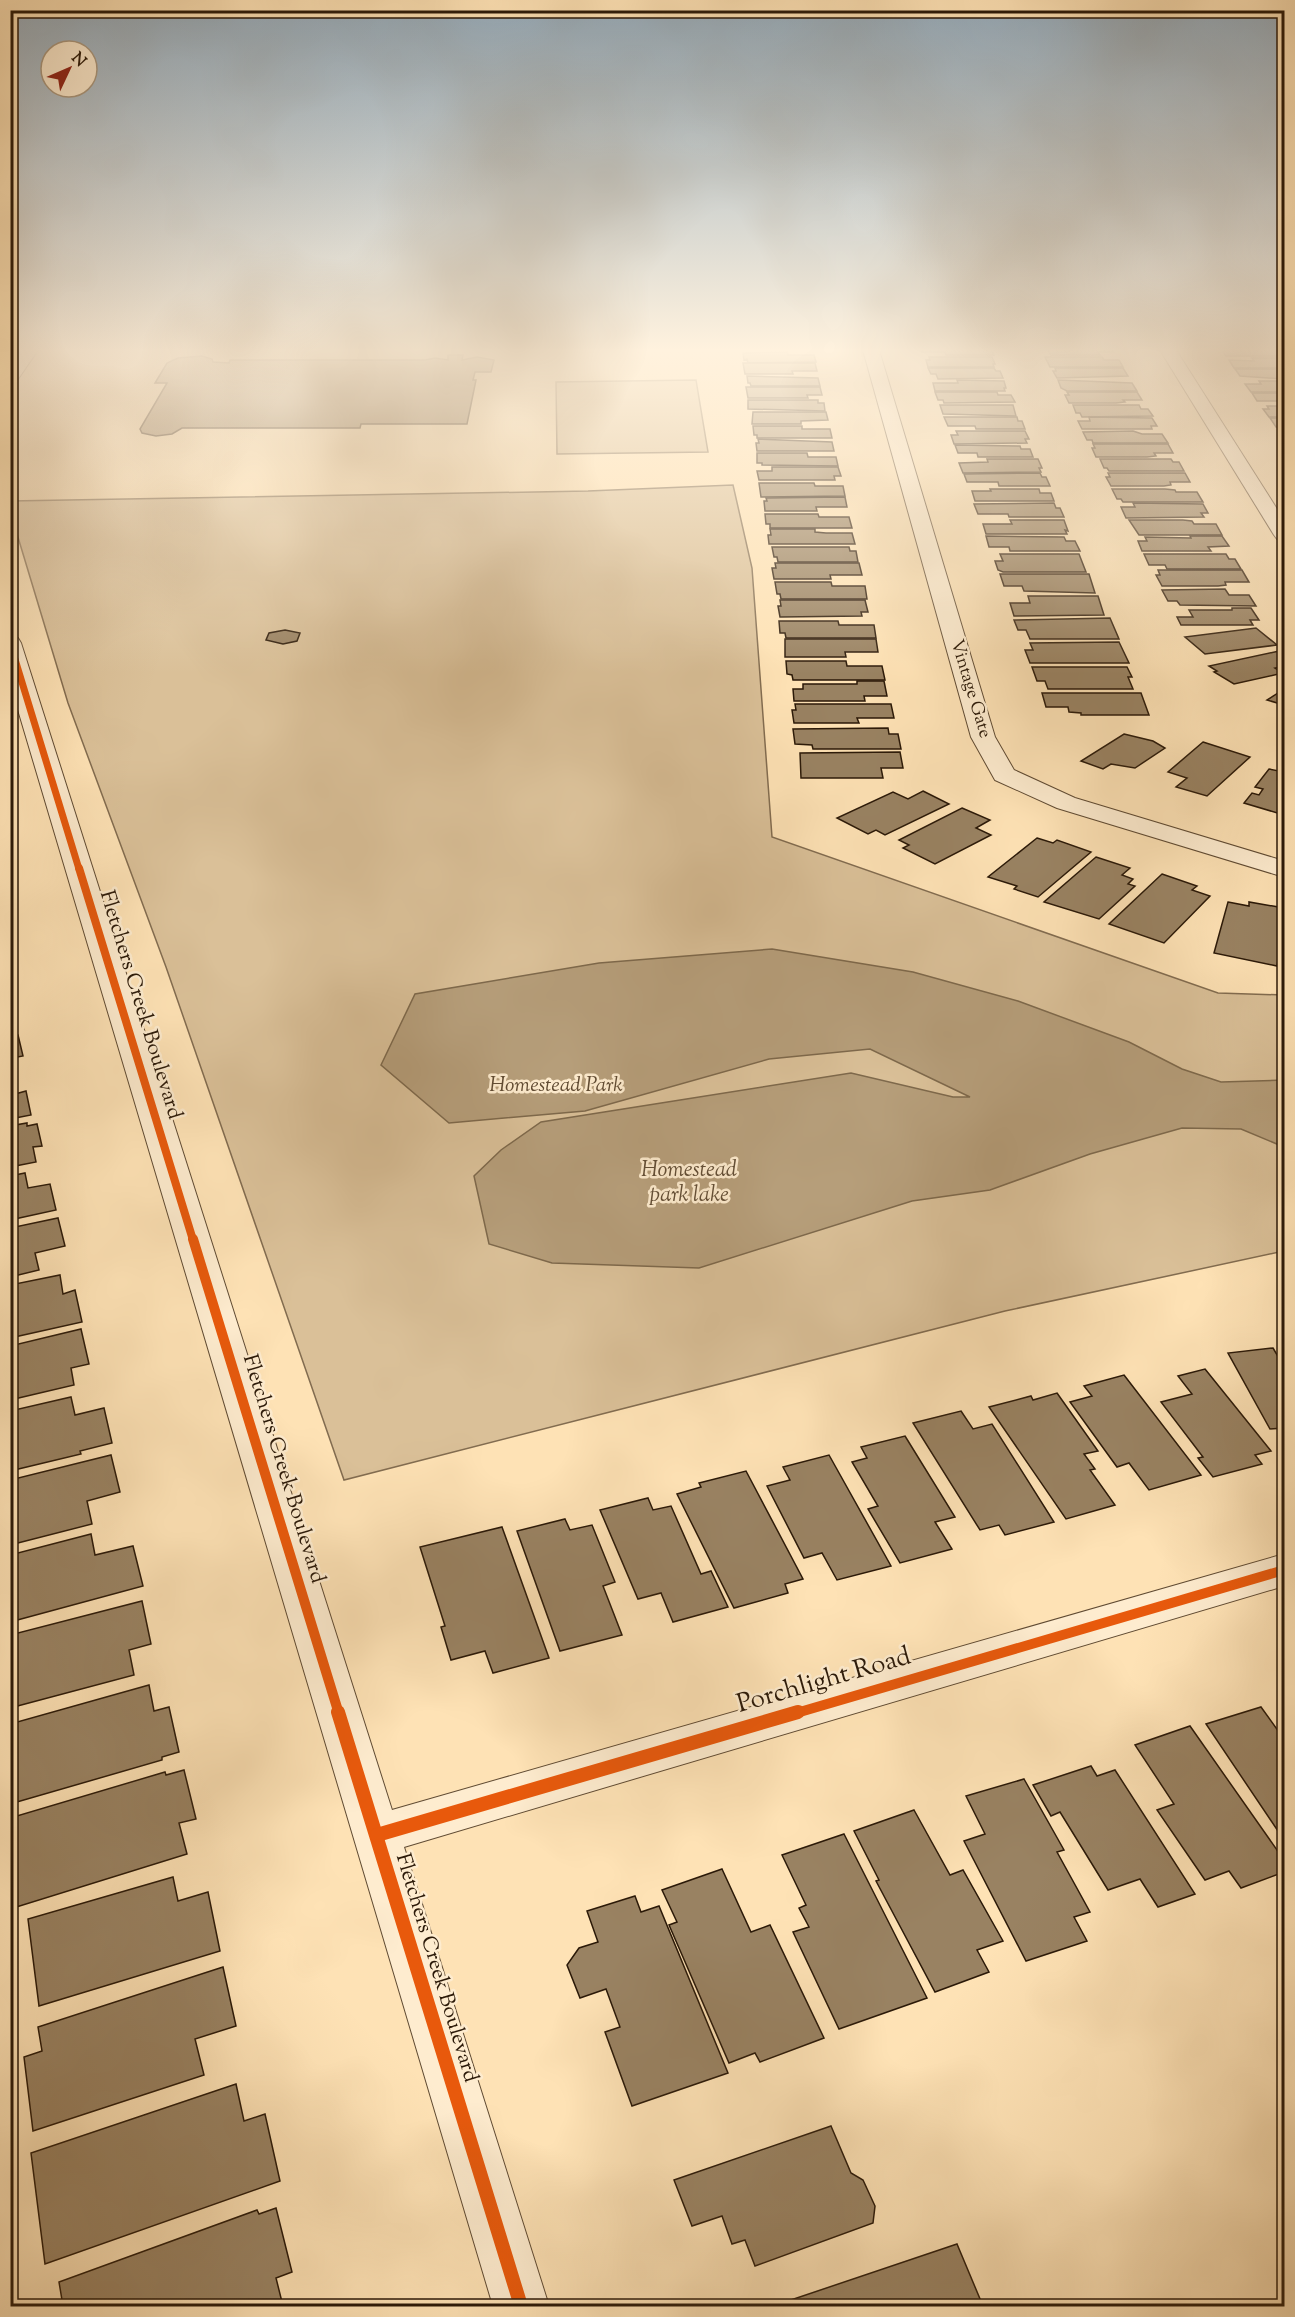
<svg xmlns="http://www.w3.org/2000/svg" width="1295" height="2317" font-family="'Sorts Mill Goudy',serif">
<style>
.green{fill:#dac098;stroke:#826c50;stroke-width:1.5}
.water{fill:#b69e7a;stroke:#7e694c;stroke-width:1.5}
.building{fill:#998262;stroke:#2b1908;stroke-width:1.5}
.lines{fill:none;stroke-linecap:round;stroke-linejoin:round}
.minor-casing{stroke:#604b33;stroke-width:2}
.minor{fill:#feeccf;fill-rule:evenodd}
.cycleway-far3-casing{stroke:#feeccf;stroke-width:10}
.cycleway-far2-casing{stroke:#feeccf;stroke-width:12}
.cycleway-far1-casing{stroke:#feeccf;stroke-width:14}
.cycleway-casing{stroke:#feeccf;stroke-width:17}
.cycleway-far3{stroke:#e8590c;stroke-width:7}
.cycleway-far2{stroke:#e8590c;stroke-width:8}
.cycleway-far1{stroke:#e8590c;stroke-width:10}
.cycleway{stroke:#e8590c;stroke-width:14}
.labels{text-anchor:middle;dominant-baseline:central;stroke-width:5;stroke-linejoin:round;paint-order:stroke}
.far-street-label{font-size:18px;fill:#2b1908;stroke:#feeccf}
.street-label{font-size:21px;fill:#2b1908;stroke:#feeccf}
.park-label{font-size:21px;font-style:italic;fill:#604b33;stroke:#feeccf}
.water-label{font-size:22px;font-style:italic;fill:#634e36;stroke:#feeccf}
.near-street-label{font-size:26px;fill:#2b1908;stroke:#feeccf}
</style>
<rect width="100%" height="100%" fill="#fee2b5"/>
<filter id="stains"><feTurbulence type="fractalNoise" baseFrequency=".00333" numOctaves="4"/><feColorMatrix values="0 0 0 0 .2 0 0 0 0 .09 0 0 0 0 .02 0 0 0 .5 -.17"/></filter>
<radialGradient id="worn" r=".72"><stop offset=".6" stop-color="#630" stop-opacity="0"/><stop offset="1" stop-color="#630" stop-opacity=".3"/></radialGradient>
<!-- green -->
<g class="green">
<polygon points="696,380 708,452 557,454 556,382"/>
<polygon points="733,485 752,568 772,837 1218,993 1284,995 1284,1251 1005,1311 344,1480 166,967 68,703 11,514 10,501 588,491"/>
</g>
<!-- water -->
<polygon class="water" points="772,949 913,972 1018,1001 1129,1042 1182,1069 1221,1082 1284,1080 1284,1147 1241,1129 1182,1128 1090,1154 990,1190 912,1201 699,1268 552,1263 489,1244 474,1176 501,1150 541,1122 851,1073 953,1097 970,1097 870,1049 769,1059 585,1111 449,1123 381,1065 415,994 599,963"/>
<!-- building -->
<g class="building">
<polygon points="921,350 992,350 994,355 946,355 945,352 922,352"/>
<polygon points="1048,350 1112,350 1114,352 1098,352 1100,355 1051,355"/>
<polygon points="1222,350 1284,350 1284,356 1226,356"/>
<polygon points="787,352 788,355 814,355 816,362 748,363 747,359 744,360 743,353"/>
<polygon points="448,355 463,355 462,360 477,357 494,360 491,372 475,372 473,380 476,380 467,424 361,424 360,428 182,428 172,434 156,436 142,433 140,429 167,383 155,383 167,363 178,358 202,356 212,359 213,362 229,363 230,360 425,360 435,358 448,360"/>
<polygon points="929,357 992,357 995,364 993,364 994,367 928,367 926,360 930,360"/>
<polygon points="1045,357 1102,357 1104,360 1119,360 1123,367 1050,367"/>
<polygon points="1252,358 1284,358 1284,368 1234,368 1229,360 1254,361"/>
<polygon points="743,363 815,363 817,371 792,371 793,374 745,374"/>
<polygon points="928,368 994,368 996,371 1000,371 1003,378 938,379 936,374 931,374"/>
<polygon points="1055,368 1123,368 1128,376 1057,378 1053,371 1056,371"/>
<polygon points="1235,369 1284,369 1284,379 1240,376"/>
<polygon points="747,376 818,378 820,386 751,386 750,383 748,383"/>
<polygon points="957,380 1004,381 1006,388 1004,388 1005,391 935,391 933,383 958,383"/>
<polygon points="1058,380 1132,383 1137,391 1067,391 1061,388"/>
<polygon points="1259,381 1284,381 1284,392 1251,392 1245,384 1261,384"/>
<polygon points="746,387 820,387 822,395 807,395 808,398 748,398"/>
<polygon points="935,392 997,392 998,395 1011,395 1015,402 944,403 943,400 938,400"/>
<polygon points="1067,392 1137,392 1142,400 1123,400 1125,402 1116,403 1069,403 1065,395 1069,395"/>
<polygon points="1252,393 1284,393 1284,401 1257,401"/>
<polygon points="748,400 818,400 818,403 824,403 825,411 748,409"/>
<polygon points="940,405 1013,405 1016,416 943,414"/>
<polygon points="1073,405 1139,405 1141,409 1148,409 1153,416 1082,417 1080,413 1076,413"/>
<polygon points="1267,406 1284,406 1284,417 1269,417 1263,409 1269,409"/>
<polygon points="753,412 826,412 828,420 801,421 801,424 752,424"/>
<polygon points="944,417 1017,417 1018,421 1022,421 1025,429 976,429 975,426 948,426"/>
<polygon points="1089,417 1152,418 1157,426 1151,426 1152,429 1082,429 1078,421 1090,421"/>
<polygon points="1270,418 1284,418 1284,427 1276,427"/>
<polygon points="753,426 802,426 802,429 830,429 832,438 757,438 757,435 754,435"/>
<polygon points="956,431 1025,431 1029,439 1025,439 1027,443 954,444 951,435 958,435"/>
<polygon points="1133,431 1142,434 1162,434 1168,443 1093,443 1092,440 1087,440 1083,432"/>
<polygon points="758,439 832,442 834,451 757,451 756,443 759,443"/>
<polygon points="1093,444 1168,444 1173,453 1154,453 1156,456 1147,457 1096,457 1092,448 1095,448"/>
<polygon points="955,445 1020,446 1021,449 1030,449 1033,457 978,457 977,453 958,453"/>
<polygon points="757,453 807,453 808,457 836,457 838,466 762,465 762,463 757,463"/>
<polygon points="987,459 1038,459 1042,468 1039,468 1041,472 963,473 959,463 988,462"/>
<polygon points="1100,459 1171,459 1173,462 1179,462 1184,471 1109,471 1107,468 1104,468"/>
<polygon points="772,467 838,467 841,476 834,476 835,480 759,480 757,471 772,471"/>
<polygon points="1040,473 1042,477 1046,477 1050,486 999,486 998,482 967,482 964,474"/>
<polygon points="1108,473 1185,473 1190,482 1170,482 1171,485 1164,486 1111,486 1106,477 1110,477"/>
<polygon points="759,483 814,483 815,486 843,486 845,496 761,497"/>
<polygon points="990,489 1039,489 1040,493 1051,493 1054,501 975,501 972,491 991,491"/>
<polygon points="1112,489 1165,489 1175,490 1176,492 1197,492 1203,502 1123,502 1121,499 1117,499"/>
<polygon points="845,497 847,507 816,507 817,511 765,511 764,501 767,501 766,498"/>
<polygon points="1054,503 1056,508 1060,508 1064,517 1009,517 1008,514 978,514 974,504"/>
<polygon points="1133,503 1203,504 1208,513 1201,513 1204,517 1126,518 1121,507 1135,507"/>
<polygon points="765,514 818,514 819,517 849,517 852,528 770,528 770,524 766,524"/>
<polygon points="1010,520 1064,520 1068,531 1065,530 1067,534 986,534 983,524 1012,524"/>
<polygon points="1129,520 1183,520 1192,521 1194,524 1216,524 1222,535 1139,535"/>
<polygon points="770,529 815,529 815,532 826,533 852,533 855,544 769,544 768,535 771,535"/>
<polygon points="986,536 1064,537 1066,541 1075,541 1080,551 1010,551 1009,547 989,547"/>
<polygon points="1190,536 1222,536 1229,546 1208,547 1211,551 1142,551 1138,541 1147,541 1145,537 1191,538"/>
<polygon points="772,547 849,547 850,551 856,551 858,562 778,562 777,557 774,557"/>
<polygon points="1000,554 1079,554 1086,572 1003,572 998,570 995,561 1003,561"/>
<polygon points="1144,554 1226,554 1229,559 1235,559 1241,569 1167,569 1165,565 1149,565"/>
<polygon points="775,563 859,563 862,575 830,575 831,579 774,579 772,568 776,568"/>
<polygon points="1158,570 1242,570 1249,582 1225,582 1226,585 1218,586 1162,586 1156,575 1160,575"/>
<polygon points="1000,574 1089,574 1095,593 1024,591 1022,586 1004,586"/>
<polygon points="775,582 831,582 832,586 865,586 867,599 781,599 780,594 777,594"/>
<polygon points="1225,589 1229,595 1249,595 1256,606 1180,605 1177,601 1168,601 1162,590"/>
<polygon points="1028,596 1098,596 1104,615 1014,616 1010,603 1030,603"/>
<polygon points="780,600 865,600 868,612 861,612 862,616 780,617 778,606 781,606"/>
<polygon points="1232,608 1251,608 1259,620 1250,620 1253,625 1181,625 1177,617 1193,617 1189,610 1232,610"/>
<polygon points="1110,618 1119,639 1030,639 1026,630 1018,630 1014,620"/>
<polygon points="779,621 838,621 839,625 874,625 876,638 786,638 785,633 780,633"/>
<polygon points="1256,628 1277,645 1205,654 1185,637"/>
<polygon points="285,630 300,633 297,641 283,644 266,640 269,633"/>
<polygon points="785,639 876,639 878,652 845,652 846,657 785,657"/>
<polygon points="1119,642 1129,663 1030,663 1025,650 1033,650 1030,643"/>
<polygon points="1284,650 1284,666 1275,668 1283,673 1234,684 1214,672 1217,671 1209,666"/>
<polygon points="786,661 846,661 847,666 882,666 885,680 793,680 792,675 787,674"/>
<polygon points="1032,667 1127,667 1132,677 1128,677 1133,689 1048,689 1045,681 1037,681"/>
<polygon points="857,681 884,681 887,696 864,696 865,701 794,701 793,689 803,689 803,684 857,684"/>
<polygon points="1284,688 1284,705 1267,700 1275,695"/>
<polygon points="1042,693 1141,693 1149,715 1081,715 1081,713 1069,712 1068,707 1046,707"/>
<polygon points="795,704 891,704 894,718 857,718 859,723 794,723 792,710 796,710"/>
<polygon points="888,728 889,734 898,734 901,749 813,749 812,745 795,744 793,729"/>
<polygon points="1124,734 1153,741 1165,748 1135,768 1111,764 1103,769 1081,761"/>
<polygon points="1203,742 1250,757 1207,796 1176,787 1187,778 1168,772"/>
<polygon points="900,752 903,768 881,768 883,778 801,778 800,753"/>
<polygon points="1269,769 1284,772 1284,815 1244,803 1252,793 1259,795 1263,789 1255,787"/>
<polygon points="923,791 949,804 885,835 876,830 868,834 837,818 893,792 908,799"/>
<polygon points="962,808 990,820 976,828 991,835 935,864 903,848 909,845 899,840"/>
<polygon points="1037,838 1053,843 1057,840 1091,852 1038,897 1014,889 1017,886 988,877"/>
<polygon points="1096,857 1130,868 1122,875 1133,879 1128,884 1135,886 1099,919 1044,902"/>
<polygon points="1162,874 1197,886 1192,890 1210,896 1164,943 1109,924"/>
<polygon points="1228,902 1249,906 1249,902 1284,908 1284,930 1277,966 1214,953"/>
<polygon points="18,1035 23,1056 12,1058 15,1072 10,1073 10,1036"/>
<polygon points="10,1079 15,1094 26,1091 31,1115 10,1119"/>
<polygon points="27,1123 27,1126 37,1124 42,1146 33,1147 36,1162 10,1167 10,1126"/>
<polygon points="25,1173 28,1188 50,1184 56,1210 10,1220 10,1176"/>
<polygon points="58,1218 65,1246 35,1253 39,1270 10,1277 10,1228"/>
<polygon points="60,1275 63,1294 75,1290 82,1322 10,1338 10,1285"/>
<polygon points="81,1329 89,1364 71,1368 74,1385 10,1400 10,1346"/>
<polygon points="1273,1348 1280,1360 1284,1359 1284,1428 1270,1429 1228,1353"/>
<polygon points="1205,1369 1271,1451 1255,1455 1262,1464 1213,1477 1198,1458 1203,1457 1161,1402 1192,1394 1178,1376"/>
<polygon points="1124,1375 1201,1475 1149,1490 1129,1463 1117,1467 1070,1402 1092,1396 1084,1386"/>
<polygon points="1057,1393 1098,1451 1084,1454 1095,1469 1090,1470 1115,1505 1066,1519 989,1407 1031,1396 1033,1400"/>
<polygon points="71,1397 75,1415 104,1408 112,1443 80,1451 81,1454 10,1471 10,1411"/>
<polygon points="961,1411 973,1429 992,1424 1054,1522 1005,1535 999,1525 980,1530 913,1423"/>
<polygon points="905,1436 955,1517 935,1522 952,1549 900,1563 868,1509 878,1506 852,1462 867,1458 861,1447"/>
<polygon points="111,1455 120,1492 87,1501 92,1524 10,1545 10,1480"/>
<polygon points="829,1455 891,1566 837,1580 822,1553 804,1558 767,1486 790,1480 783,1467"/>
<polygon points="746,1471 803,1579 785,1584 788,1593 734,1608 677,1494 701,1487 699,1483"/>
<polygon points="648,1498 653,1510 671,1506 701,1574 711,1571 728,1607 673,1622 661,1593 638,1599 600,1510"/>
<polygon points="565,1519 570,1530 592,1525 615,1582 603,1586 622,1635 560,1651 517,1531"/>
<polygon points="502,1527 549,1658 493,1673 485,1651 451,1660 441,1627 445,1626 420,1547"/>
<polygon points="91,1534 95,1555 133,1546 143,1586 10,1622 10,1555"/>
<polygon points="142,1601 151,1644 129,1650 134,1675 10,1708 10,1635"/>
<polygon points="149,1685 154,1711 169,1707 179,1752 162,1757 162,1760 10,1804 10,1724"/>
<polygon points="1261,1707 1284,1739 1284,1840 1206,1724"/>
<polygon points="1190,1726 1284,1860 1284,1872 1241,1888 1229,1871 1205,1880 1157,1810 1174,1804 1135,1745"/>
<polygon points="1091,1766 1097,1776 1115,1770 1195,1894 1158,1907 1140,1879 1108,1890 1060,1812 1051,1816 1033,1785"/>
<polygon points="184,1770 196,1819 179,1823 187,1854 10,1909 10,1818 165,1772 166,1775"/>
<polygon points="1024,1779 1064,1850 1057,1852 1090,1912 1074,1917 1087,1941 1026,1961 964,1841 985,1834 966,1796"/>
<polygon points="914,1810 950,1875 963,1870 1003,1941 977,1950 989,1972 935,1992 876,1881 879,1880 854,1831"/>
<polygon points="844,1834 927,1998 839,2029 793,1932 809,1927 799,1908 806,1905 782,1855"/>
<polygon points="722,1869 751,1932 770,1925 824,2038 760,2062 755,2053 729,2063 669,1925 677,1922 662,1890"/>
<polygon points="173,1877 178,1901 208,1892 220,1951 39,2006 28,1919"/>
<polygon points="635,1896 641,1912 659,1906 728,2073 632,2106 605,2032 620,2027 606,1989 580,1998 567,1965 579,1948 598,1942 587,1911"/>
<polygon points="223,1967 236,2026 195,2039 204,2075 33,2131 24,2057 42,2051 38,2027"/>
<polygon points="236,2084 244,2121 265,2114 280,2181 45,2264 31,2153"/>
<polygon points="831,2126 851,2173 863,2180 875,2206 873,2223 755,2266 745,2240 732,2244 722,2216 692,2226 674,2180"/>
<polygon points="276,2208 292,2272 276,2278 283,2306 63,2306 59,2282 257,2210 259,2214"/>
<polygon points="957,2244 983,2306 773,2306"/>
</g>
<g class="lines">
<!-- minor casing -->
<g class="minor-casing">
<g id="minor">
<polygon points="22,350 38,350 16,382 10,383 10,365"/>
<polygon points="863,350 879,350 995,737 1014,770 1075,798 1284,861 1284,877 1057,808 995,780 971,737"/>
<polygon points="1160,350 1176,350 1284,520 1284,541 1277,539 1274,535"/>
<polygon points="10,636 18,638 21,643 392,1810 1284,1554 1284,1586 404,1847 549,2306 493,2306 10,683"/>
</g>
</g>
<!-- minor -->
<use href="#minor" class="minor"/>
<!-- cycleway-far3 casing -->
<g class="cycleway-far3-casing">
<polyline id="cycleway-far3" points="10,643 79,869"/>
</g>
<!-- cycleway-far2 casing -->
<g class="cycleway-far2-casing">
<polyline id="cycleway-far2" points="79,868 193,1240"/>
</g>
<!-- cycleway-far1 casing -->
<g class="cycleway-far1-casing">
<g id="cycleway-far1">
<polyline points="193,1239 339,1714"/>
<polyline points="793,1714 1284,1570"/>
</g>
</g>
<!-- cycleway casing -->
<g class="cycleway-casing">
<g id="cycleway">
<polyline points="338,1712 521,2306"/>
<polyline points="377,1835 798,1712"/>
</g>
</g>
<!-- cycleway-far3 -->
<use href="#cycleway-far3" class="cycleway-far3"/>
<!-- cycleway-far2 -->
<use href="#cycleway-far2" class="cycleway-far2"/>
<!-- cycleway-far1 -->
<use href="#cycleway-far1" class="cycleway-far1"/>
<!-- cycleway -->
<use href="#cycleway" class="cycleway"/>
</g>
<!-- sky -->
<linearGradient id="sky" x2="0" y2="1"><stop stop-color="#94abbc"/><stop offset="0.52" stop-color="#fff2de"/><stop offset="1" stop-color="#fff2de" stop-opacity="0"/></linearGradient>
<rect width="1295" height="674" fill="url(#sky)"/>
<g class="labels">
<!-- far-street labels -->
<g class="far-street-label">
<text transform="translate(970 689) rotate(73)">Vintage Gate</text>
</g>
<!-- street labels -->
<g class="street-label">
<text transform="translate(140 1005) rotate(73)">Fletchers Creek Boulevard</text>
<text transform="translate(283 1469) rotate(73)">Fletchers Creek Boulevard</text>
<text transform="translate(436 1968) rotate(73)">Fletchers Creek Boulevard</text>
</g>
<!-- park labels -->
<g class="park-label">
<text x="556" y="1086">Homestead Park</text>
</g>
<!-- water labels -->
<g class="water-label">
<text x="689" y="1171">Homestead<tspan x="689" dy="25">park lake</tspan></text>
</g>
<!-- near-street labels -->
<g class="near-street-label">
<text transform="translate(824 1681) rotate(-16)">Porchlight Road</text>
</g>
</g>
<!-- margin -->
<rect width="1295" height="2317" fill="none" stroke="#fee2b5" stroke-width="36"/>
<rect x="12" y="12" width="1271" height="2293" fill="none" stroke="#2b1908" stroke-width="3"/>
<rect x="18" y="18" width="1259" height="2281" fill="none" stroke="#2b1908" stroke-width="1.5"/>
<!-- north arrow -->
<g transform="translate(69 69) rotate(46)"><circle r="28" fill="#feeccf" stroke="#aa987f" stroke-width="1.5"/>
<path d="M0-4.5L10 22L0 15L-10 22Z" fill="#8f2418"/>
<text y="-9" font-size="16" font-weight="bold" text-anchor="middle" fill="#2b1908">N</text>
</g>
<rect width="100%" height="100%" filter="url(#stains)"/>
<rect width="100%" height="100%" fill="url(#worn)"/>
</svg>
